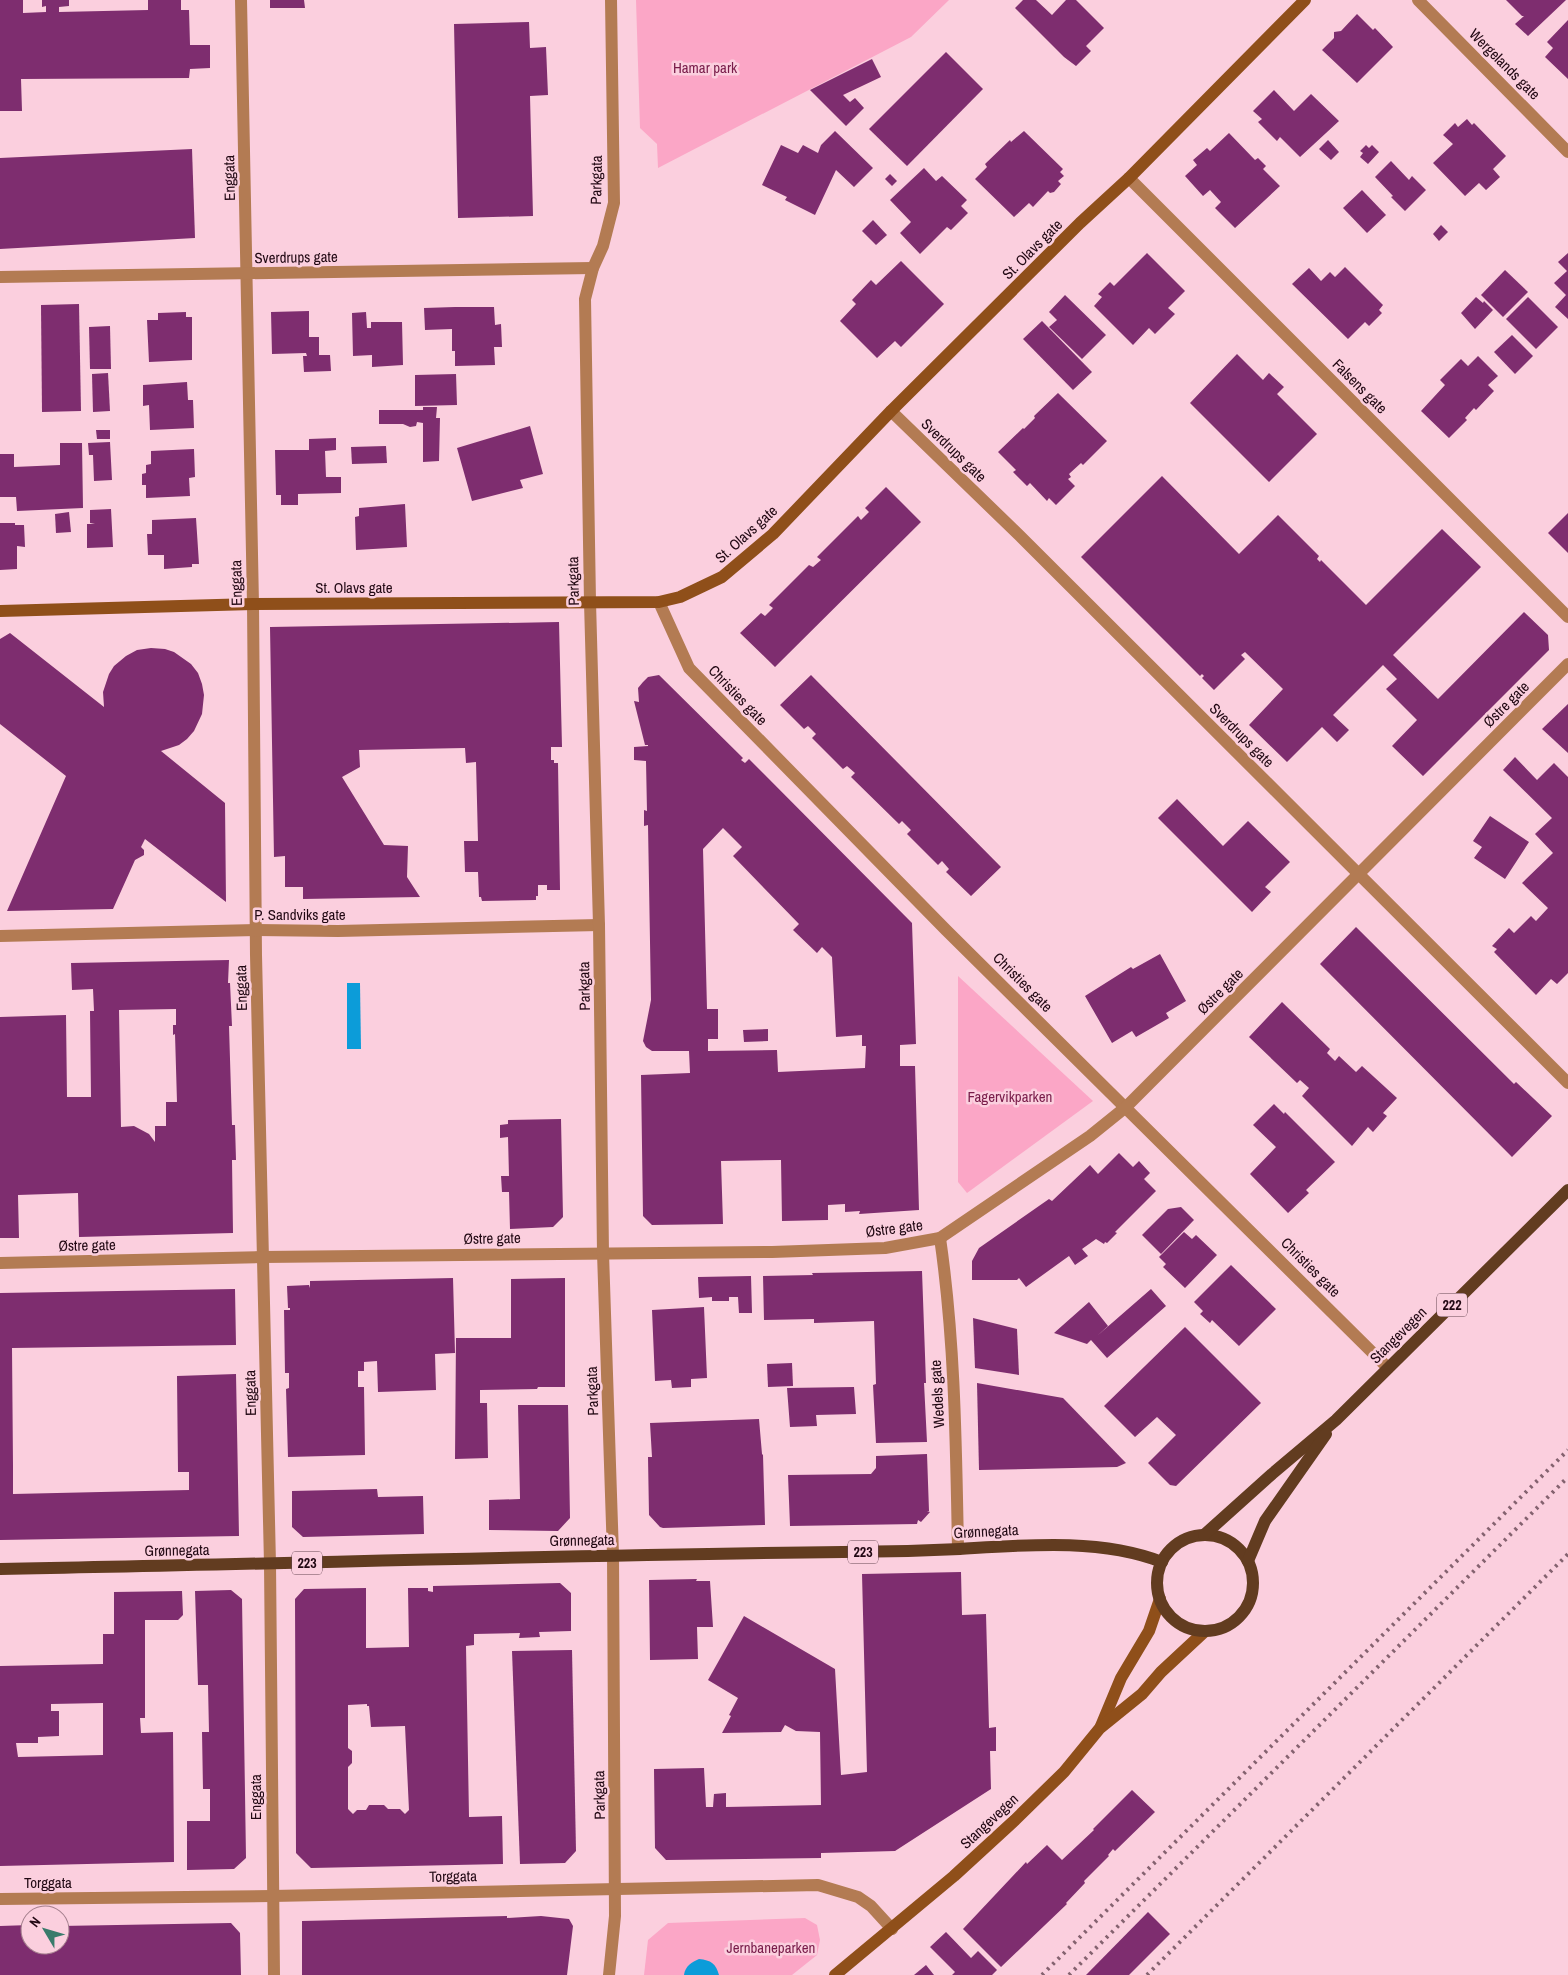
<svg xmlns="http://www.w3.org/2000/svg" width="1568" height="1975" font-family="'Archivo Narrow',sans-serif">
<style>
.green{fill:#fba6c6}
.water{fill:#0c9cd9}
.building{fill:#7e2d6f;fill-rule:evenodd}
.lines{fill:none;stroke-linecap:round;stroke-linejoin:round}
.minor{stroke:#b37b53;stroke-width:12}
.secondary{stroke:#8f4f1a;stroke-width:12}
.primary{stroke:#623c20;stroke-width:12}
.rail{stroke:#84626f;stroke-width:4;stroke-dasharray:2.5 5;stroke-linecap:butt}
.labels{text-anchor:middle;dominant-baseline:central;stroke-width:5;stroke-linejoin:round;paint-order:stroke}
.shield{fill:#fbcfde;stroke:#624450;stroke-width:1}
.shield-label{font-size:14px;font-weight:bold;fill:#210813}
.street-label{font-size:15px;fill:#210813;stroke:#fbcfde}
.park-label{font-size:15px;fill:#781b49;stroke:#fbcfde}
</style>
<rect width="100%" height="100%" fill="#fbcfde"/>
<!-- green -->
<g class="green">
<polygon points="636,0 949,0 911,37 658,168 657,144 640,128"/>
<polygon points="958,976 1093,1101 967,1193 958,1182"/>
<polygon points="805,1918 817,1925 820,1940 817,1955 792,1975 644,1975 648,1940 668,1923"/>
</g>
<!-- water -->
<g class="water">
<polygon points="347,983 360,983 361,1049 347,1049"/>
<path d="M 699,1959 C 711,1960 716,1964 719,1975 L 684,1975 C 685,1966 692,1962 699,1959 Z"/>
</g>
<!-- building -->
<g class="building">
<polygon points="0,0 23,0 23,13 46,12 46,6 42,7 42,0 69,0 69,6 59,7 59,12 148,10 148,0 181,0 181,10 189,10 190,45 210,45 210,68 190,69 189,78 21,79 22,111 0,111"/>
<polygon points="270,0 304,0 305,8 270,8"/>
<polygon points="1023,0 1036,0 1052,15 1066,0 1076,0 1104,28 1086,46 1091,51 1076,66 1064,57 1015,8"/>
<polygon points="1506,0 1566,0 1528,36 1515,24 1524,16 1522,16"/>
<polygon points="1357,14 1373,30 1375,28 1393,47 1357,83 1322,50 1334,38 1334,32 1341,31"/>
<polygon points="1568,20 1568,79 1545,57 1553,48 1547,42"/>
<polygon points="529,22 530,48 546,47 548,95 530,96 533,216 458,218 454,24"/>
<polygon points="946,52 983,89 907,166 869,129"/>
<polygon points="872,59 881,77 843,95 850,102 855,98 864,108 846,126 810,90"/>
<polygon points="1274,90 1294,111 1311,94 1339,121 1300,157 1280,137 1277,141 1258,122 1262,119 1253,111"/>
<polygon points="1467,119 1472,125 1474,123 1506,156 1493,169 1500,177 1486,190 1479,183 1465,196 1433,163 1453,144 1443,135 1455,123 1458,127"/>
<polygon points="835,131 873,168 854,187 836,170 815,215 785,200 787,197 762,185 781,145 798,153 803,145 818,153 821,145"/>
<polygon points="1024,131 1063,169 1060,172 1064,176 1058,181 1061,184 1054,192 1050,193 1048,191 1033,207 1029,203 1014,217 975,179 987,167 985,164 1010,140 1011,142"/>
<polygon points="1229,133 1255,160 1258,158 1266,166 1263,169 1280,186 1235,228 1215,208 1221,202 1210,190 1203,196 1185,176 1197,165 1193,160 1207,148 1210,151"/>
<polygon points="1328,140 1339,152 1331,160 1319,149"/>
<polygon points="1366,145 1369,148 1372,145 1379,152 1368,164 1360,157 1363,153 1360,151"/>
<polygon points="192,149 195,238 0,249 0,158"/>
<polygon points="1391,161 1409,180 1412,176 1426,190 1405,211 1391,197 1393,196 1375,177"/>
<polygon points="924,168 936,181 942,176 967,200 961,206 968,213 951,230 947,227 920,254 900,233 911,222 890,200"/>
<polygon points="890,174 897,181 892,186 885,179"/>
<polygon points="1362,190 1386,215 1367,233 1343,208"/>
<polygon points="873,220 887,235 876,245 862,231"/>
<polygon points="1441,225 1448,232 1439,241 1433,234"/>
<polygon points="1147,253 1185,291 1168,308 1175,314 1155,334 1149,328 1133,345 1094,306 1102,297 1098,294 1110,282 1114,286"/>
<polygon points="1568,253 1568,319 1555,307 1566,295 1554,283 1567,271 1558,262"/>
<polygon points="901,261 944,304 901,347 895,341 877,358 840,321 856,304 852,300 871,280 876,285"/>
<polygon points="1345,267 1383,305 1379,310 1382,313 1369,326 1365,322 1348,339 1292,284 1309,268 1321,281 1330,272 1335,277"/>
<polygon points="1505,270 1528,292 1503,317 1481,295"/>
<polygon points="1065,295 1106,335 1082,359 1049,327 1057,320 1049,312"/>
<polygon points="1476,297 1483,303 1484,301 1493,310 1475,329 1461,313"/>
<polygon points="1528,297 1558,327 1536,349 1506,319"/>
<polygon points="79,304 81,411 42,412 41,305"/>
<polygon points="455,307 494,307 495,325 501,324 502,347 494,347 495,365 455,366 455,351 452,351 452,329 425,330 424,308"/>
<polygon points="309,311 309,337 319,337 319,355 330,355 331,371 304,372 303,356 307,356 306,353 272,354 271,312"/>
<polygon points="186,312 186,317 192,317 192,360 149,362 147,320 158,320 158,313"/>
<polygon points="366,312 367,328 371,328 371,322 402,322 403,365 372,367 372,355 353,356 352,313"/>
<polygon points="1042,321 1092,372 1073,390 1023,339"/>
<polygon points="110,326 111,369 90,369 89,327"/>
<polygon points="1512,335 1533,356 1515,374 1494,352"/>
<polygon points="1237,354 1263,380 1269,373 1284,387 1277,394 1317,434 1269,482 1190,403"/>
<polygon points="1478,356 1498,376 1488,385 1494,391 1476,410 1474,408 1465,418 1467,420 1449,438 1421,411 1445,385 1440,380 1461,359 1468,366"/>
<polygon points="108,373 110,411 93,412 92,374"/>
<polygon points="456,374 457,405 415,406 415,375"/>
<polygon points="187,382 188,400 193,400 194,428 150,430 149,405 143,406 143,385"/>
<polygon points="1058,393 1107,441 1083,465 1081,463 1069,474 1071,477 1068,479 1075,486 1056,505 1049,498 1047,501 1030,483 1027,486 1013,472 1016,470 998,452 1023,428 1024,429 1035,418 1034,416"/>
<polygon points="423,407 437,407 436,418 440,418 439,461 423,462 423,423 417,422 416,426 410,427 403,424 379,424 379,410 423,410"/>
<polygon points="530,426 543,474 520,480 523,488 472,501 457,448"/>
<polygon points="96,430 110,430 110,439 97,439"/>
<polygon points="336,438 336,450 325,451 326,477 341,477 341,493 298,494 298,505 281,505 281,495 276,495 275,450 309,450 309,439"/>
<polygon points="110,442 112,480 94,481 93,455 89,455 88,443"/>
<polygon points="60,443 82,443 83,508 17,511 16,497 0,497 0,454 14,454 14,467 60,465"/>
<polygon points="386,446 387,463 352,464 351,447"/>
<polygon points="194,449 195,477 189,478 190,496 146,498 146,485 142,485 142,474 146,473 146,465 151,464 151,451"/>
<polygon points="1162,476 1239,554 1278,515 1319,556 1317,559 1320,562 1321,560 1366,605 1442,529 1481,567 1393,655 1438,699 1524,612 1548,635 1549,650 1423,776 1392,746 1417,720 1386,689 1397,679 1383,665 1333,715 1349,730 1337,742 1322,727 1287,762 1249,725 1283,689 1245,652 1241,655 1245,659 1214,690 1202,678 1204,676 1202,674 1200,676 1081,557"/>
<polygon points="886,487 921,522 775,667 740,633 761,613 765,616 773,608 769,605 809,565 813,567 821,560 817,557 858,516 861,520 869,512 865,508"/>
<polygon points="405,504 407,547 356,550 355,517 359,516 359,508"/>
<polygon points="111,509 113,547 87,548 87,524 95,524 90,523 90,510"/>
<polygon points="69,512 71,532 56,533 55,514"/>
<polygon points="1568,513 1568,553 1548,533"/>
<polygon points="196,518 199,564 192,564 192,567 164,569 164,555 148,555 147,534 152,534 152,520"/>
<polygon points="0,523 15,523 15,525 24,525 25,547 17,546 17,569 0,570"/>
<polygon points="559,622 562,747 551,747 551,760 554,760 554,763 558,763 560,890 547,890 547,885 538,885 538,896 536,896 536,900 482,901 481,897 479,897 478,872 465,872 464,841 478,841 476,762 466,763 465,748 359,750 360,767 342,777 384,845 408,846 407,877 420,897 303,899 303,887 285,887 285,856 274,857 270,627"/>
<polygon points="10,633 104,707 103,692 109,674 114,666 126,656 137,650 151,648 165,649 174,652 191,664 198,673 202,684 204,695 202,714 194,731 187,739 179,745 161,751 225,803 226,902 145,839 141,847 144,850 144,855 135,860 113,909 7,911 66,776 0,724 0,639"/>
<path d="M 659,675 L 743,758 L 741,760 L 745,763 L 749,759 L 912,923 L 916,1044 L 900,1045 L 900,1066 L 915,1066 L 919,1210 L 859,1214 L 860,1211 L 845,1212 L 845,1204 L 828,1205 L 828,1220 L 782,1221 L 781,1160 L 721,1161 L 723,1224 L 652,1225 L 643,1216 L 641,1075 L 690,1073 L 689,1051 L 652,1051 L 646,1047 L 643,1041 L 651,1000 L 648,825 L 644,826 L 644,810 L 647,811 L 646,761 L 634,760 L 634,747 L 648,746 L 648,745 L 645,745 L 634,701 L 639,702 L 638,688 L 643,682 L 648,677 ZM 723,828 L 742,847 L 733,856 L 799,924 L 793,930 L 817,953 L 822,947 L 832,957 L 836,1037 L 862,1035 L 862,1046 L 866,1046 L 865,1068 L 778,1072 L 777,1050 L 708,1051 L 708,1039 L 718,1039 L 718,1009 L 707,1009 L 703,849 Z"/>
<polygon points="811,675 1001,867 971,896 946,872 949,869 942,861 938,865 907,834 911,830 902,821 899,824 851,777 855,773 847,766 843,769 812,738 816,734 808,726 804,729 780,705"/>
<polygon points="1568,704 1568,753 1542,729"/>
<polygon points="1515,757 1537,780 1554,763 1568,777 1568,973 1557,984 1551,979 1536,995 1494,952 1497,949 1492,946 1509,928 1514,933 1531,916 1536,921 1548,908 1522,883 1553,853 1535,834 1552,818 1503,770"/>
<polygon points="1177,799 1223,846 1248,821 1290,862 1265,887 1271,892 1252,912 1158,818"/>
<polygon points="1490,816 1529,842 1505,879 1474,858 1482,847 1473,841"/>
<polygon points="1356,927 1514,1084 1516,1082 1552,1116 1512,1157 1320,964"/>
<polygon points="1160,954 1186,1001 1166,1013 1169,1018 1136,1037 1132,1031 1112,1043 1085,996 1131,967 1133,969"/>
<path d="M 229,960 L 228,983 L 230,983 L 232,1026 L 229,1026 L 232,1125 L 235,1125 L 236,1160 L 232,1160 L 233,1233 L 79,1237 L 78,1193 L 18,1195 L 19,1238 L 0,1238 L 0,1017 L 66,1015 L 67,1097 L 91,1097 L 90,1011 L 94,1011 L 93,989 L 72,990 L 71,963 ZM 176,1009 L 176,1025 L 173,1025 L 173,1035 L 175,1034 L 177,1102 L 166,1102 L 166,1126 L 155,1126 L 155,1142 L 149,1134 L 134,1126 L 121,1127 L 119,1010 Z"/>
<polygon points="1282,1002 1330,1049 1327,1053 1335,1061 1339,1056 1356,1072 1362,1066 1397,1098 1383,1113 1387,1116 1373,1132 1368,1127 1352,1146 1302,1096 1309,1088 1300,1080 1297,1083 1249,1037"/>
<polygon points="768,1029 768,1041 744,1042 743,1030"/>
<polygon points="1274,1104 1284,1114 1285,1112 1335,1162 1306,1190 1309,1193 1288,1213 1250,1174 1276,1147 1253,1125"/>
<polygon points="561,1119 563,1217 553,1227 510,1229 509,1192 502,1192 501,1176 509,1176 508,1137 500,1138 500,1125 508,1124 508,1120"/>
<polygon points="1119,1153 1133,1167 1139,1161 1150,1173 1144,1179 1156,1191 1115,1232 1117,1233 1107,1243 1105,1242 1104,1244 1096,1239 1082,1249 1088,1256 1075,1265 1069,1256 1026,1287 1019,1278 1017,1280 972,1280 972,1261 979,1248 1049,1199 1052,1201 1090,1165 1098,1174"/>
<polygon points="1181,1207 1194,1220 1161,1254 1142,1235 1168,1209"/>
<polygon points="1184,1232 1192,1239 1196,1235 1217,1255 1185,1288 1163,1267 1166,1264 1159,1257"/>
<polygon points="1231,1265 1276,1309 1239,1346 1212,1320 1210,1323 1200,1314 1203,1311 1194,1302"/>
<polygon points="922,1271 926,1383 924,1383 927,1442 876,1443 873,1385 876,1384 874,1321 814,1323 814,1319 764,1320 763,1276 813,1275 812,1273"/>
<polygon points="751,1276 752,1313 739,1313 738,1297 729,1297 729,1301 712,1301 712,1297 699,1298 698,1277"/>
<polygon points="453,1278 455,1353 435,1354 436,1390 378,1392 377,1361 364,1362 364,1371 358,1371 358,1387 364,1387 365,1455 288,1457 286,1389 289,1388 289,1373 285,1373 284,1310 290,1310 290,1308 288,1308 287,1286 309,1285 310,1288 310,1281"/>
<polygon points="565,1278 565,1387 538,1387 537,1389 480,1390 480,1403 487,1403 488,1458 455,1459 456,1338 511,1338 511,1279"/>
<polygon points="235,1289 236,1345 12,1348 13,1466 13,1494 189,1490 189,1472 178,1472 177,1376 236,1374 239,1536 0,1540 0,1293"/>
<polygon points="1151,1289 1166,1306 1107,1358 1091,1340 1087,1344 1054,1333 1089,1302 1108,1326 1097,1336"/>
<polygon points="704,1307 707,1378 691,1379 691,1387 672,1388 671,1380 655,1381 652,1310"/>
<polygon points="973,1318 1017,1329 1019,1375 975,1368"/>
<polygon points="1185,1327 1261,1403 1176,1486 1170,1485 1148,1463 1176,1435 1157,1417 1135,1437 1104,1406"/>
<polygon points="792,1363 793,1386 768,1387 767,1364"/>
<polygon points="977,1383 1063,1398 1126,1463 1117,1467 979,1470"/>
<polygon points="854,1387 856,1414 816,1415 817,1426 790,1427 787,1388"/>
<polygon points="518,1405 568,1405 570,1518 558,1531 489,1530 489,1500 520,1499"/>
<polygon points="759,1419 762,1454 763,1455 765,1525 663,1528 660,1527 649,1515 648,1457 652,1457 650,1423"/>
<polygon points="927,1454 929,1511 927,1511 930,1512 921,1522 918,1520 917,1524 790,1526 788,1475 871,1474 876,1468 876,1456"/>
<polygon points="377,1489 378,1497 423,1496 424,1534 303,1537 292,1527 292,1491"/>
<polygon points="961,1572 962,1615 986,1614 989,1728 996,1727 996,1751 990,1751 991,1789 895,1851 821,1853 821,1858 666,1860 655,1848 654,1769 704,1768 706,1807 713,1807 714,1794 726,1793 726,1807 821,1805 820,1732 796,1731 785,1725 781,1732 722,1733 731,1716 729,1715 738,1698 708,1680 744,1616 835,1669 841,1775 867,1772 862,1574"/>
<polygon points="697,1579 696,1581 710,1581 713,1627 697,1627 698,1659 650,1660 649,1580"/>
<path d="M 560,1583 L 571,1593 L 571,1631 L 539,1632 L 540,1637 L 519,1638 L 520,1633 L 474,1634 L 474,1645 L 466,1646 L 469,1817 L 502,1816 L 503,1864 L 311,1868 L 296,1853 L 295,1599 L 304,1589 L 366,1588 L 366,1648 L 409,1647 L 408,1588 L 428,1588 L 428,1591 L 433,1592 L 433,1586 ZM 367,1704 L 367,1706 L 369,1706 L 371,1727 L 405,1726 L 409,1810 L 405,1814 L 400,1809 L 388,1809 L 384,1805 L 369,1805 L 366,1810 L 357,1810 L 353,1814 L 348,1809 L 348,1767 L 352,1763 L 352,1751 L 348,1748 L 348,1705 Z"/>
<polygon points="231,1590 242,1599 246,1858 234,1869 187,1870 187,1821 210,1821 210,1789 203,1789 202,1732 209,1732 208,1685 198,1685 195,1591"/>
<path d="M 182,1591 L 183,1615 L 178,1620 L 145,1620 L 145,1718 L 140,1718 L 141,1733 L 173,1732 L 174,1862 L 0,1866 L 0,1666 L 103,1664 L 103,1634 L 114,1634 L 114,1592 ZM 103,1703 L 103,1755 L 18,1757 L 16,1743 L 38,1743 L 38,1737 L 59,1736 L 59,1711 L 51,1711 L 51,1704 Z"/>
<polygon points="572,1650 576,1851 565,1863 520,1864 512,1651"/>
<polygon points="1132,1790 1155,1812 1115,1851 1113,1849 1108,1855 1109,1856 1084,1881 1085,1883 1066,1903 1067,1904 1001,1967 963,1929 1026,1862 1027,1864 1047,1845 1062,1860 1094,1830 1093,1829"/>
<polygon points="1148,1912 1170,1934 1129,1975 1086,1975"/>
<polygon points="507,1916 507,1918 541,1916 569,1919 573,1926 567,1975 302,1975 302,1921"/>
<polygon points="231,1923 240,1933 241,1975 0,1975 0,1926 30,1925 30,1945 60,1945 60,1926"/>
<polygon points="946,1932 971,1958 978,1951 997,1970 992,1975 952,1975 955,1972 930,1947"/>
<polygon points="926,1965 934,1975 914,1975"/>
</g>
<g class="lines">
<!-- minor -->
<g class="minor">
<polyline points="241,0 253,604 256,955 270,1564 274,1975"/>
<polyline points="1418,0 1568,152"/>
<polyline points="1129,178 1568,617"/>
<polyline points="0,277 593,268"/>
<polyline points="891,411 1020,536 1568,1083"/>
<polyline points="659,602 689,668 946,930 1388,1368"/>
<polyline points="0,936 256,930 338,931 599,925"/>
<path d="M 940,1238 C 955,1341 956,1445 958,1549"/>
<polyline points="0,1263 263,1257 772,1252 885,1248 940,1238 1090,1136 1126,1107 1568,664"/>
<polyline points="0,1899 272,1896 818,1885 858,1897 871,1906 892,1929"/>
<polyline points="609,1975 615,1916 613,1555 603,1253 599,925 590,602 585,299 593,268 603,246 614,203 611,0"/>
</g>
<!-- secondary -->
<g class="secondary">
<polyline points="0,611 253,604 659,602 680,597 722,577 773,534 891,411 1080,223 1129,178 1305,0"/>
<polyline points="1101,1726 1121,1678 1149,1631 1160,1599"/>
<polyline points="835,1975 954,1876 1015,1820 1064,1772 1100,1728 1142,1694 1161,1672 1204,1632"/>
</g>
<!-- primary -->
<g class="primary">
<circle cx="1205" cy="1583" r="48"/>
<polyline points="1204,1535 1272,1474 1336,1420 1568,1190"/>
<polyline points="1248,1561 1265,1521 1326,1434"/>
<path d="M 0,1569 C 281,1564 562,1555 843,1552 C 882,1552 921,1551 960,1549 C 1025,1545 1100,1538 1162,1562"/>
</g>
<!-- rail -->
<g class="rail">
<polyline points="1042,1975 1568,1450"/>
<polyline points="1069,1975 1568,1477"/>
<polyline points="1147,1975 1568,1554"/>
</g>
</g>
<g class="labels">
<!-- shield labels -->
<g class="shield">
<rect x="1437" y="1293.5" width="30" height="23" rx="4"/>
<rect x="848" y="1540.5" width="30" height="23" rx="4"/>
<rect x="292" y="1551.5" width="30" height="23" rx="4"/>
</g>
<g class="shield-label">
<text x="1452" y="1305">222</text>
<text x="863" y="1552">223</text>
<text x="307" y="1563">223</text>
</g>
<!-- street labels -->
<g class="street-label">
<text transform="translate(1505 64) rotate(45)">Wergelands gate</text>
<text transform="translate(229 178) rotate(-91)">Enggata</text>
<text transform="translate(596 180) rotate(-89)">Parkgata</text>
<text transform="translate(1032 249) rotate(-45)">St. Olavs gate</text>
<text transform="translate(296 257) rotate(-1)">Sverdrups gate</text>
<text transform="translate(1360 386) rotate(45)">Falsens gate</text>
<text transform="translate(954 450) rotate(44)">Sverdrups gate</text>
<text transform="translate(746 534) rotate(-42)">St. Olavs gate</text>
<text transform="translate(573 581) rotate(-91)">Parkgata</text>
<text transform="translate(236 583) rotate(-91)">Enggata</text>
<text x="354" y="587">St. Olavs gate</text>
<text transform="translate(738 695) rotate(46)">Christies gate</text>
<text transform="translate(1506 704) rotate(-45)">Østre gate</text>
<text transform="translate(1242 735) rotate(45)">Sverdrups gate</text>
<text x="300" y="914">P. Sandviks gate</text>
<text transform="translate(1023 982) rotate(45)">Christies gate</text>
<text transform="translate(584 986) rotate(-91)">Parkgata</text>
<text transform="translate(241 988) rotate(-91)">Enggata</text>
<text transform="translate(1220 991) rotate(-45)">Østre gate</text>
<text transform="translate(894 1228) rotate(-7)">Østre gate</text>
<text transform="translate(492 1238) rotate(-1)">Østre gate</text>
<text transform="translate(87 1245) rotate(-1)">Østre gate</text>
<text transform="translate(1311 1267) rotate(45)">Christies gate</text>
<text transform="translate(1398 1335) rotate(-45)">Stangevegen</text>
<text transform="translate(592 1391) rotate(-92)">Parkgata</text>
<text transform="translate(250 1393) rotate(-91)">Enggata</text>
<text transform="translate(937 1394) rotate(-93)">Wedels gate</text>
<text transform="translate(986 1531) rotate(-3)">Grønnegata</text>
<text transform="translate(582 1540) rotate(-1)">Grønnegata</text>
<text transform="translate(177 1550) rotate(-1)">Grønnegata</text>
<text transform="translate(599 1795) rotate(-91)">Parkgata</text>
<text transform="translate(255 1797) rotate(-90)">Enggata</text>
<text transform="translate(989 1821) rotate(-43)">Stangevegen</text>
<text transform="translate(453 1876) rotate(-1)">Torggata</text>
<text x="48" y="1882">Torggata</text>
</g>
<!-- park labels -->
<g class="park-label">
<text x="705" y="67">Hamar park</text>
<text x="1010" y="1096">Fagervikparken</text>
<text x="771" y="1947">Jernbaneparken</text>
</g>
</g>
<!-- north arrow -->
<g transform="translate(45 1930) rotate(308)"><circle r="24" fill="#fbcfde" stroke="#a47f8d"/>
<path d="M0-4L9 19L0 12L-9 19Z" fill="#397b6b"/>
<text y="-8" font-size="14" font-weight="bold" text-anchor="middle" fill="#210813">N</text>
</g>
</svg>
